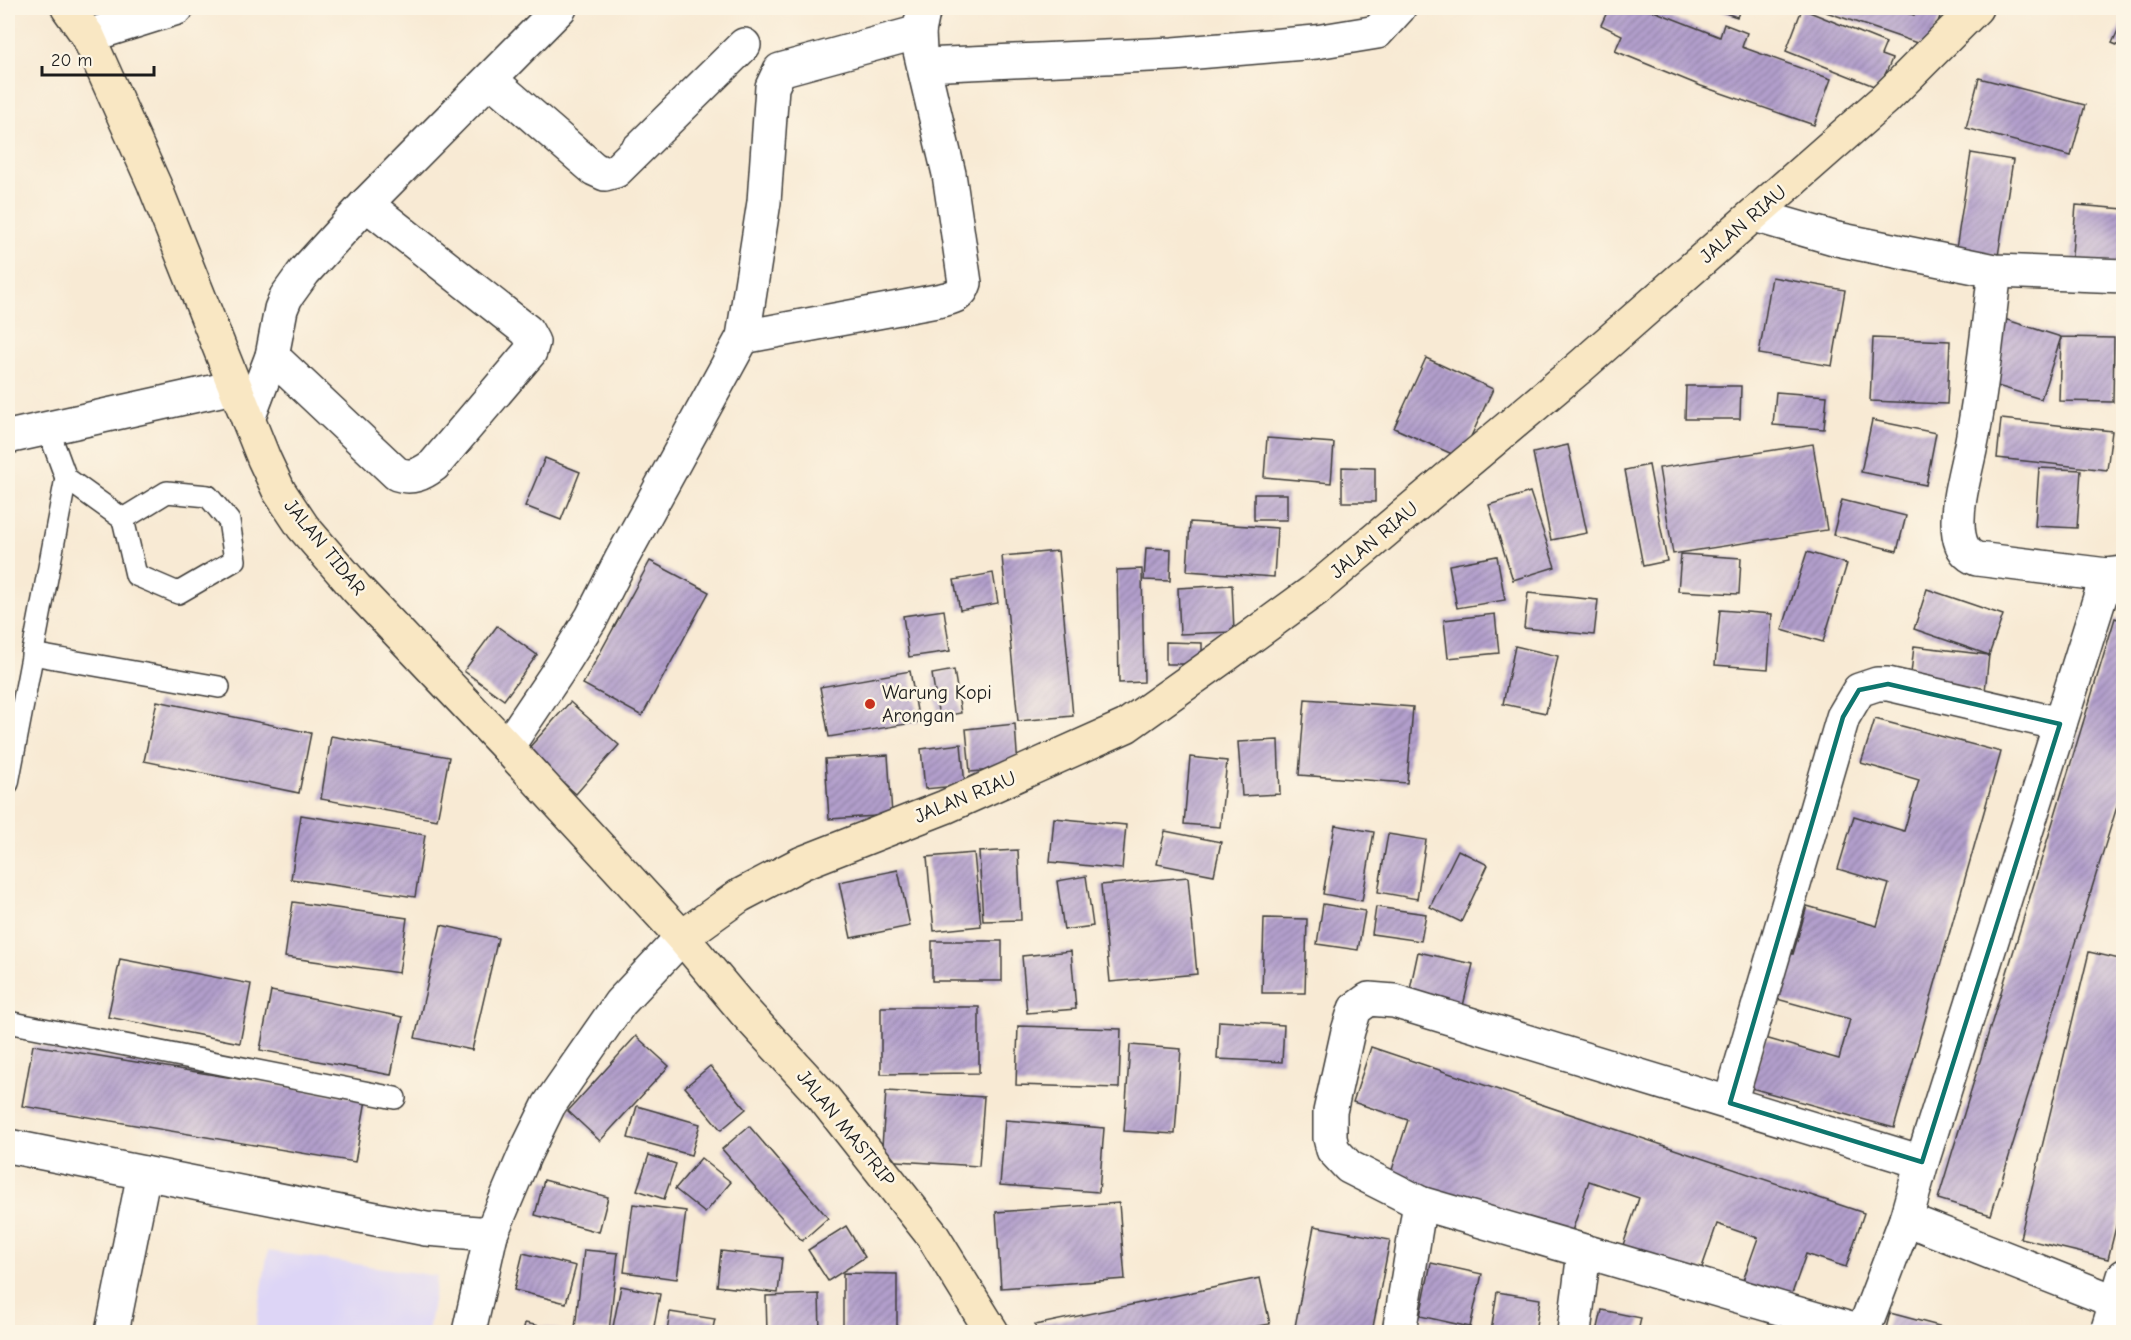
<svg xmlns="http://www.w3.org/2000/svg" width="2131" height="1340" font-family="'Comic Neue',sans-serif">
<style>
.built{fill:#ddd5f6}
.building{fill:url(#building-hatch)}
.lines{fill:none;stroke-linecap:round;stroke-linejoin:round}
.lane-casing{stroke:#3d3b38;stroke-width:24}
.street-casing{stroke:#3d3b38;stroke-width:36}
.secondary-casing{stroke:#3d3b38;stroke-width:36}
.lane{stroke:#fff;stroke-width:21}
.street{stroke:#fff;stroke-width:33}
.secondary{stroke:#f9e7c3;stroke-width:33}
.marked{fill:none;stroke:#0f766e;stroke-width:4.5;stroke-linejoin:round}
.poi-dot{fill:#c8321e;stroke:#fcf5e5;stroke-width:2}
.labels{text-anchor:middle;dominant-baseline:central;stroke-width:5;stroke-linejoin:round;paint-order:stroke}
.street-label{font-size:20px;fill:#1c1c1c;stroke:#fcf5e5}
.poi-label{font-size:20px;fill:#1c1c1c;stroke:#fcf5e5;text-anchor:start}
</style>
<defs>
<pattern id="building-hatch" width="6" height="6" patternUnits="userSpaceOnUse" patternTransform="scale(1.5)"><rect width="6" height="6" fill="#b29fcc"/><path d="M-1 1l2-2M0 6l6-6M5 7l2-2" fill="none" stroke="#9081a5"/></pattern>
</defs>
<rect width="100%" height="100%" fill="#fcf5e5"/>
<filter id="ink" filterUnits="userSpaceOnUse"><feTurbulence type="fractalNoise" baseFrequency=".0167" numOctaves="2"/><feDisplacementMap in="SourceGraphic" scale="12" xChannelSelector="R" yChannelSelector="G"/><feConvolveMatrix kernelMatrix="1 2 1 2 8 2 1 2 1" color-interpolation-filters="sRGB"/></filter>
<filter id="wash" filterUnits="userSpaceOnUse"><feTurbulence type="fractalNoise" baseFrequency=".008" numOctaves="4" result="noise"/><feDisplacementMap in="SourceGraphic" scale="24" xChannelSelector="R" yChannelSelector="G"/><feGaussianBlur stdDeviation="1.35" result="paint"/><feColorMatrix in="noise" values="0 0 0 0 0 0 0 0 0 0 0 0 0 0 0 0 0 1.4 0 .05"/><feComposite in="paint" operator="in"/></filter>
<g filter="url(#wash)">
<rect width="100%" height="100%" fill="#f8ead4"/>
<!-- built -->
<polygon class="built" points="268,1251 437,1276 428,1332 255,1332"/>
<g id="blocks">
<!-- building -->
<g class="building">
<polygon points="1609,8 1646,8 1720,37 1724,24 1747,33 1742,47 1831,79 1814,125 1701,86 1615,51 1622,35 1601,25"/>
<polygon points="1711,8 1741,8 1737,17"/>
<polygon points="1827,8 1891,8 1914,15 1917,8 1943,8 1929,47 1826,12"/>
<polygon points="1802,9 1886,43 1881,55 1892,59 1879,88 1786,51"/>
<polygon points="2124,18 2124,48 2112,43"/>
<polygon points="1979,78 2085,105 2071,156 1966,128"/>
<polygon points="1971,153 2013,160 1998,256 1956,249"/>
<polygon points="2076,205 2124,209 2124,270 2071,267"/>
<polygon points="1772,277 1845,290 1832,366 1759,354"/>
<polygon points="2004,319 2061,337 2114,338 2113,402 2059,401 2061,337 2041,399 1984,382"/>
<polygon points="1873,338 1950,341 1947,404 1870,401"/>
<polygon points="1426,358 1493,389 1461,458 1394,428"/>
<polygon points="1686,386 1741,386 1740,419 1685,419"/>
<polygon points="1776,392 1827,396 1824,429 1773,425"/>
<polygon points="2001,419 2112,431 2107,470 1997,458"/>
<polygon points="1872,420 1936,433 1926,485 1861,472"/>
<polygon points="1267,438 1334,443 1331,483 1264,477"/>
<polygon points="1813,444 1827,530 1673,554 1659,468"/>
<polygon points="1568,445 1587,533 1551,540 1533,453"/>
<polygon points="545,458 580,472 561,520 525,506"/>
<polygon points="1649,465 1667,561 1643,566 1625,470"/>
<polygon points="1342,467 1375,468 1375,502 1342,502"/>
<polygon points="2039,468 2081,470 2077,528 2035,526"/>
<polygon points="1530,492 1555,567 1513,580 1489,505"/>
<rect x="1254" y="494" width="33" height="26"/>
<polygon points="1842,500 1906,516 1897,551 1833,535"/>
<polygon points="1190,522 1277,528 1274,577 1187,571"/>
<polygon points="1146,548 1171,549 1170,581 1144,580"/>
<polygon points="1058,551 1073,716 1018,721 1002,556"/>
<polygon points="1807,552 1847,564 1823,642 1782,630"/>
<polygon points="1681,554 1741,558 1739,594 1678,591"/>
<polygon points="1497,556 1505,600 1457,608 1449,565"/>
<polygon points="650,561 709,592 642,716 583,684"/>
<polygon points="1142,569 1144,682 1119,683 1117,570"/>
<polygon points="993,573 998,603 960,610 954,580"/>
<polygon points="1232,585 1234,632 1180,634 1178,588"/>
<polygon points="1927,589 2003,615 1989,655 1914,629"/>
<polygon points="1528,593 1598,600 1594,635 1524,628"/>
<polygon points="944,610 950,651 909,657 903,616"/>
<polygon points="1720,610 1772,614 1768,669 1715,665"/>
<polygon points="1495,614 1499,653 1448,658 1444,620"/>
<polygon points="2115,618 2124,621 2124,784 1991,1215 1938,1199"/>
<polygon points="497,626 537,655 504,700 464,671"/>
<polygon points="1166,642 1202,643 1202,664 1166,664"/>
<polygon points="1515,646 1558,656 1546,713 1503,704"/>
<polygon points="1914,646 1989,655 1985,691 1910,683"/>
<polygon points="954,670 961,713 939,717 932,674"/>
<polygon points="910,671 919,722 829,737 820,687"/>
<polygon points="1305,699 1413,707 1407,783 1299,775"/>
<polygon points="157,701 311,733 299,793 144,761"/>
<polygon points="570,702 619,745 576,794 527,750"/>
<polygon points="1875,719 2001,752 1894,1128 1751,1088 1765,1038 1839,1059 1850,1019 1777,999 1789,953 1793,954 1807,906 1877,926 1889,884 1838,869 1854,816 1904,831 1919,780 1861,763"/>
<polygon points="1015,724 1018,768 970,772 966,729"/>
<polygon points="331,736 449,757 437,820 321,799"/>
<polygon points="1278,740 1280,794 1242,796 1238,742"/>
<polygon points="961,744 965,785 925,789 921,749"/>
<polygon points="888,755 892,815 829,819 825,759"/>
<polygon points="1190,757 1227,761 1220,827 1184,824"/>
<polygon points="301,815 425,835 415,897 291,879"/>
<polygon points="1054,818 1126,825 1122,869 1050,862"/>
<polygon points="1335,825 1374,832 1362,901 1323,894"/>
<polygon points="1165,831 1221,842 1214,875 1157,864"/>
<polygon points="1388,834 1426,840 1417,899 1378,892"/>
<polygon points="1018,850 1021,920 983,921 979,852"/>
<polygon points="1458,850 1488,865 1461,922 1430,907"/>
<polygon points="974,853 981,926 934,931 927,857"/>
<polygon points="898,870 910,926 851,938 839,882"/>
<polygon points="1086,876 1093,926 1064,930 1057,881"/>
<polygon points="1188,877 1197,974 1110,982 1101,885"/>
<polygon points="293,902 407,918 399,973 285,957"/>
<polygon points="1323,904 1365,911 1358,950 1317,944"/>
<polygon points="1376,907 1426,914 1421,941 1372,934"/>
<polygon points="1264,918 1307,919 1305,993 1262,993"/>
<polygon points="441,925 498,938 472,1050 415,1038"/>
<rect x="932" y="941" width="70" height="40"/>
<polygon points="1071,951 1076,1009 1027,1013 1022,956"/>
<polygon points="1418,952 1473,964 1463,1006 1409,994"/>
<polygon points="2089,952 2124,960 2124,1195 2108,1259 2020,1238"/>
<polygon points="120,959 251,984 240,1043 108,1017"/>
<polygon points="271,991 403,1017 391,1075 260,1050"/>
<polygon points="881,1007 979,1007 979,1073 881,1074"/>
<polygon points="1219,1021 1284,1025 1282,1062 1217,1059"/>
<polygon points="1018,1026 1121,1029 1119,1088 1016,1085"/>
<polygon points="636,1036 669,1066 600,1141 568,1111"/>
<polygon points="33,1045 366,1100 355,1162 22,1106"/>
<polygon points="1130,1045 1181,1049 1175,1134 1124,1131"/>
<polygon points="1371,1047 1864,1213 1846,1267 1806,1254 1788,1305 1740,1289 1758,1238 1717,1224 1699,1276 1620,1254 1639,1198 1589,1181 1567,1246 1522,1217 1482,1204 1480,1210 1390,1176 1408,1120 1353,1102"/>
<polygon points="710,1066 746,1109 721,1130 685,1087"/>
<polygon points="886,1091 984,1097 979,1166 881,1160"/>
<polygon points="637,1106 700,1124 691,1155 628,1138"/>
<polygon points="1005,1120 1104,1128 1099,1192 1000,1185"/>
<polygon points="749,1126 828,1218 802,1241 722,1149"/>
<polygon points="649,1155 676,1164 664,1199 637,1190"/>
<polygon points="701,1158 731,1182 705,1213 675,1189"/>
<polygon points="544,1180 608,1197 599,1232 535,1215"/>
<polygon points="1119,1203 1125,1279 1001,1288 996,1212"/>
<polygon points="633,1204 686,1211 677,1279 624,1272"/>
<polygon points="846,1226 865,1257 828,1281 808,1250"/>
<polygon points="1314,1226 1390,1240 1372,1332 1294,1332"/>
<polygon points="584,1250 618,1253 609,1331 575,1328"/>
<polygon points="721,1251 782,1258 778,1293 717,1286"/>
<polygon points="523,1253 576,1266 566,1303 514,1290"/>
<polygon points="1431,1263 1482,1274 1470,1327 1420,1316"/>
<polygon points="843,1273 897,1274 897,1332 843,1332"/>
<polygon points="1260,1278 1270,1324 1227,1332 1036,1332 1035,1325"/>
<polygon points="621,1286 660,1294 653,1332 612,1332"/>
<polygon points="1497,1292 1540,1299 1535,1332 1491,1332"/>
<polygon points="819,1294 820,1332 767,1332 766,1296"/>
<polygon points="1602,1310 1641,1318 1638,1332 1597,1332"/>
<polygon points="670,1312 715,1319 712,1332 667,1332"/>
<polygon points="1890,1313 1954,1330 1953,1332 1885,1332"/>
<polygon points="525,1323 564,1331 564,1332 523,1332"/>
</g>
</g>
</g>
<g filter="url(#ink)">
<use href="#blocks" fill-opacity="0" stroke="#3d3b38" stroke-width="1.5"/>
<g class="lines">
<!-- lane casing -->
<g class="lane-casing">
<g id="lane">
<polyline points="48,429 66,478 123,519"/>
<polygon points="167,492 208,496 229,521 235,560 178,593 136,575 123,519"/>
<polyline points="32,654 219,687"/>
<polyline points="8,783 66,478"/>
<polyline points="8,1022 395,1098"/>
</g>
</g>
<!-- street casing -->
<g class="street-casing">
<g id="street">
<polyline points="88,36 177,8"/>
<polyline points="924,65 1173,54 1316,42 1377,32 1399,8"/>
<polyline points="491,80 594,169 605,174 616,171 744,45"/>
<polyline points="1754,215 1837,239 1995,271 2124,276"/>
<path d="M 1995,271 C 1988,326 1983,381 1973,435 C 1968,465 1954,505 1959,535 C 1961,547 1966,555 1977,559 L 2107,575 L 2124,573"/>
<path d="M 743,337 L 942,300 C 953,297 961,296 965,283 L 949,174 L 920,51 L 919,32 L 924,8"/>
<path d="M 272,356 L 397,474 C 412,479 422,474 434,465 L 530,352 L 533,342 L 527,331 L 366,204"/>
<polyline points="248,419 272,356 281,309 286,297 304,272 366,204 560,8"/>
<polyline points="8,437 234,387"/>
<polyline points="507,747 557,673 592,617 621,560 743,337 764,202 772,87 780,70 919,32"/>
<polyline points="1730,1103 1843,717 1859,690 1877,684 1888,684 2060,724"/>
<polyline points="8,1146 426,1229 491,1234"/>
<polyline points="1906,1219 2124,1305"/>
<polyline points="112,1332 144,1173"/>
<polyline points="469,1332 491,1234 525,1154 549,1105 620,1003 682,937"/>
<polyline points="1399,1332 1420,1203"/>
<polyline points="1574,1332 1584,1252"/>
<polyline points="1861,1332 1420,1203 1349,1167 1333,1150 1330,1138 1330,1112 1348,1031 1355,1009 1369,999 1394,1001 1922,1162"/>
<polyline points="1863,1332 1906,1219 1922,1162 2107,575"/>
<polyline points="2107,1332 2124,1276"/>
</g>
</g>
<!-- secondary casing -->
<g class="secondary-casing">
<g id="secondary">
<polyline points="68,8 88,36 154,184 264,459 279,491 303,527 356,588 507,747 682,937 744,1011 823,1097 932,1235 992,1332"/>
<polyline points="682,937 739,896 802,863 945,807 1126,726 1226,655 1315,590 1579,368 1885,99 1976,8"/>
</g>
</g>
<!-- lane -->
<use href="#lane" class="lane"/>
<!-- street -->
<use href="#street" class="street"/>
<!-- secondary -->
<use href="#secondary" class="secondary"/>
</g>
</g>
<!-- marked area -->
<path class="marked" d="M 1888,684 L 2060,724 L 1922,1162 L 1730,1103 L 1843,717 L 1859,690 Z"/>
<!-- markers -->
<circle class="poi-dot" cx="870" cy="704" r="6"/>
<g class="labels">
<!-- street labels -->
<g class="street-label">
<text transform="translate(1743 224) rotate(-41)">JALAN RIAU</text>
<text transform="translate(1374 540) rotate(-40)">JALAN RIAU</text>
<text transform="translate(325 547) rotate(51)">JALAN TIDAR</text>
<text transform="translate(965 797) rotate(-22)">JALAN RIAU</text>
<text transform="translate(846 1128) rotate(51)">JALAN MASTRIP</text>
</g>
<!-- poi labels -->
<g class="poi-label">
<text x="882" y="692">Warung Kopi<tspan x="882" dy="23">Arongan</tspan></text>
</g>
</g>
<!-- margin -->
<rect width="2131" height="1340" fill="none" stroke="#fcf5e5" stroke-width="30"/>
<!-- scale -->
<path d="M42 66v9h112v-9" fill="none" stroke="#1c1c1c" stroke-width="3"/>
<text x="51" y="66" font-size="18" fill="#1c1c1c" stroke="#fcf5e5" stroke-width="4.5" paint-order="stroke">20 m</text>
</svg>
